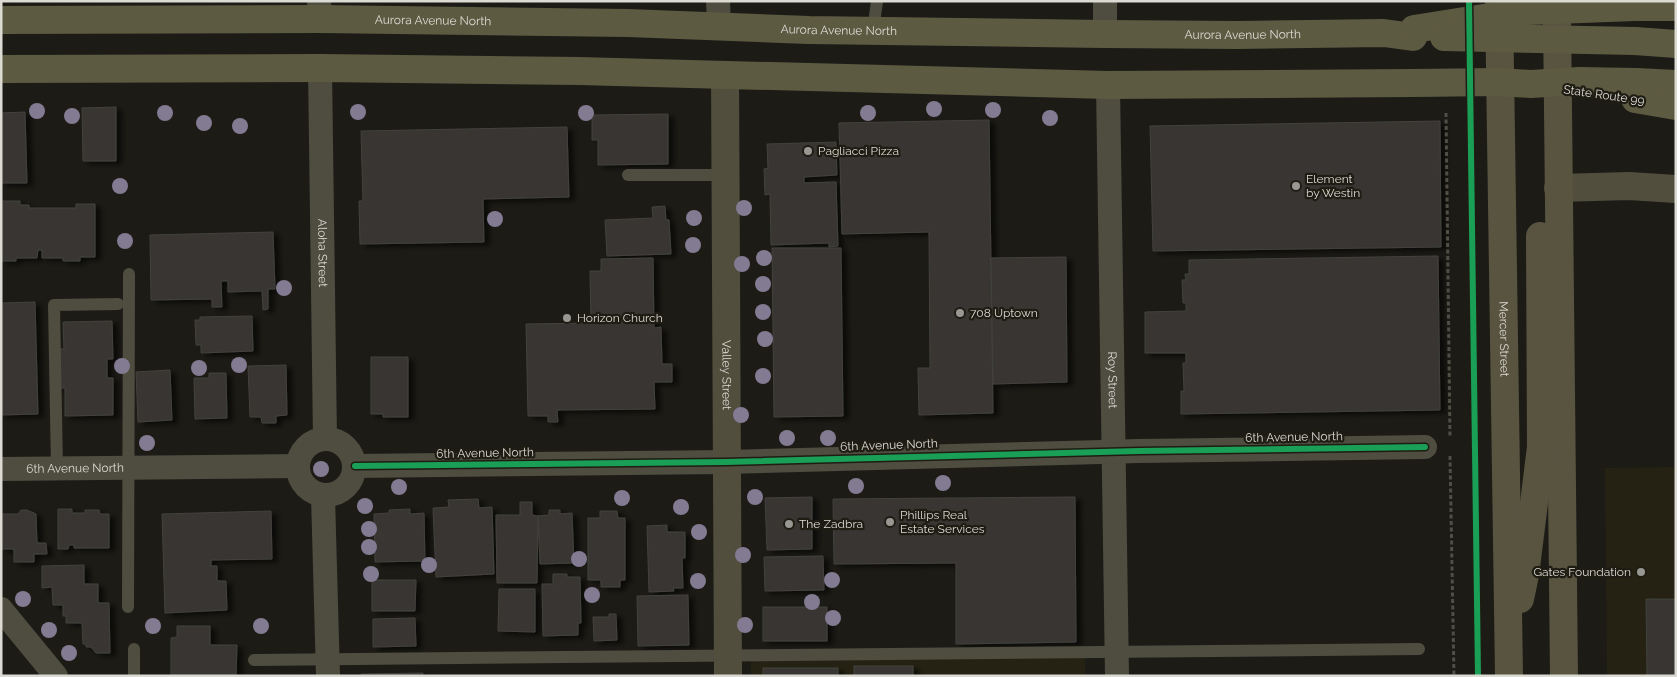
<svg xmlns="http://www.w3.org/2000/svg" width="1677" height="677" font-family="Raleway,sans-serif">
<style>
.built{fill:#252213}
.building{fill:#373632;stroke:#43423e;filter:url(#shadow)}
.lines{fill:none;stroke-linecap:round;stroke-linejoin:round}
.path{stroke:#514f45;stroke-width:3;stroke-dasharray:4 2.5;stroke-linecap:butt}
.lane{stroke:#4e4d40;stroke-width:12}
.street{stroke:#4e4d40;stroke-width:24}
.secondary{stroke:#514e3d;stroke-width:28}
.primary{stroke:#585440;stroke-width:28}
.highway{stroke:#5d5a42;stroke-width:28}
.highway-bridge{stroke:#5d5a42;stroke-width:28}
.cycleway-casing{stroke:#1f1d13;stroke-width:9}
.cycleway{stroke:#1a9f57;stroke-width:6}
.tree{fill:#837b92}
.poi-dot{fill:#989791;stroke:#1f1d13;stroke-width:2}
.labels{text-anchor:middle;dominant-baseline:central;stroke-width:4.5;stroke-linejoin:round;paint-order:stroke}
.street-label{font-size:12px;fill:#dbdad3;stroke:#1f1d13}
.poi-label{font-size:12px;fill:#dbdad3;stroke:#1f1d13;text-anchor:start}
</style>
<defs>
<filter id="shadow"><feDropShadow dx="5.5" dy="3" stdDeviation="2.5" flood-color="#0009"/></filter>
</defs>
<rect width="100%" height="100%" fill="#1c1b16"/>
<!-- built -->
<g class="built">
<polygon points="1676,467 1676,676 1607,676 1605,468"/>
<polygon points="1085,657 1085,676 751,676 751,659"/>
</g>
<!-- building -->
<g class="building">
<polygon points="116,107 116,161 83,161 82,108"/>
<polygon points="25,112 27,183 1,183 1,113"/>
<polygon points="668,114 668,164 598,165 598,140 592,140 592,115"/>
<polygon points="989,120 993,413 919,415 918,368 930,368 929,232 842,234 839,123"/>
<polygon points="1440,121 1441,247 1153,251 1150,126"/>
<polygon points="567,127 569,197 483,199 484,242 360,244 359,201 363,201 361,131"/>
<polygon points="836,142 837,175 804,177 804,183 836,182 838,246 829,247 829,243 771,245 770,194 765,195 764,169 768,168 767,144"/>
<polygon points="1,201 20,201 20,205 29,205 29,208 76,208 76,204 95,204 95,257 80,257 80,261 63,261 63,258 42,258 42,250 38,250 37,258 16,258 16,261 1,261"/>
<polygon points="665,206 666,220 669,220 671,254 607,256 605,220 653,218 652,207"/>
<polygon points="273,232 275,289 268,289 268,309 263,310 262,291 228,292 228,281 221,281 222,307 212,307 212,299 151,300 150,235"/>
<polygon points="772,248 841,248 843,416 774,417"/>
<polygon points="1438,256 1440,410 1181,414 1181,391 1184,391 1183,363 1186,363 1186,353 1145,353 1145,312 1186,311 1186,303 1183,303 1182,280 1186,280 1185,274 1189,274 1189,260"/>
<polygon points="1066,257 1067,382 993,384 991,258"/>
<polygon points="653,258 654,328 661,327 662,364 672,364 672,382 654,382 655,409 557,410 558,422 548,422 548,416 528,416 526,324 591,323 590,271 601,271 601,259"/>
<polygon points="35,302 38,414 1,415 1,303"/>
<polygon points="252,316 253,351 201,353 201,345 196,345 195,320 200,320 200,317"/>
<polygon points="112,321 113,359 107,359 107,378 113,378 113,415 65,416 65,388 59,388 59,349 64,349 63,322"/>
<polygon points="371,357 408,357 408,417 383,417 383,414 371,414"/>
<polygon points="286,365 287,415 276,416 276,423 262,423 261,417 250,417 248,366"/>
<polygon points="170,370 172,420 138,422 136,372"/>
<polygon points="209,373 226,373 227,418 195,419 194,378 209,378"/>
<polygon points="812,497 812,549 767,550 765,498"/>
<polygon points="1075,497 1076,642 956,644 956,563 834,564 833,499"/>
<polygon points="478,499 479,508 492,507 494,574 436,577 433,508 449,507 448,500"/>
<polygon points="520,502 532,502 532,515 538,516 537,583 497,583 496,515 520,515"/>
<polygon points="58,509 72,509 72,513 85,513 85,510 99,510 100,514 109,514 109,548 74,548 74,545 69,545 68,549 58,549"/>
<polygon points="410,509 410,514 424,513 425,561 375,562 374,514 389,513 389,510"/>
<polygon points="21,510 27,510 36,514 37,543 46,543 47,554 34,554 34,562 14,562 14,549 1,549 1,514 18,514"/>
<polygon points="549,510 560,510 560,514 572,513 574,563 540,564 538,516 549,515"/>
<polygon points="271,511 272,559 211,560 211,566 217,566 217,581 226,581 227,610 165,613 162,514"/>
<polygon points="600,511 617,511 618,518 625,518 625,580 620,580 620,587 601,587 601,580 588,580 588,518 600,518"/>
<polygon points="667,525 667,532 685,532 685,558 682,558 683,588 673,588 674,591 649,592 647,526"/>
<polygon points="823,556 824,590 765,591 764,557"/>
<polygon points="84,565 84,584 98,584 98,603 109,603 110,653 96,653 91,647 86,647 86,644 83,644 82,623 66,623 66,616 63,616 63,605 53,605 52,587 42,588 42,566"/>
<polygon points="553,574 567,574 567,577 580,577 581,623 578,623 578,635 543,636 542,584 553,584"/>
<polygon points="372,580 416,580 415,611 372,611"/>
<polygon points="499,589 535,589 535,632 498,631"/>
<polygon points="688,595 689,645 638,646 637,596"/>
<polygon points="1646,599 1676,599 1676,676 1647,676"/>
<rect x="763" y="607" width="64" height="34"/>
<polygon points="609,614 616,614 617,640 594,641 593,617 609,617"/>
<polygon points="415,618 416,646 373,647 373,619"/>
<polygon points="177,626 210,626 210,645 237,645 236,676 171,676 171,638 177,637"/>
<rect x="854" y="666" width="59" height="10"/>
<rect x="763" y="668" width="75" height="8"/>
<polygon points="423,673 423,676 361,676 361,674"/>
</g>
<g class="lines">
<!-- path -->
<g class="path">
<polyline points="1446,113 1450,438"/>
<polyline points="1450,456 1454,676"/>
</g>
<!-- lane -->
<g class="lane">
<polyline points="873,31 877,1"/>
<polyline points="628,175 726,175"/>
<polyline points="57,468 54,305 118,304"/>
<polyline points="128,607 129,274"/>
<polyline points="134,649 134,676"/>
<polyline points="254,660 1419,649"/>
</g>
<!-- street -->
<g class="street">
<polyline points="319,1 320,19"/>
<polyline points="718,1 719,26"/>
<polyline points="1105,1 1105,34"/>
<path id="s1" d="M 320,68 L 325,439"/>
<path id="s2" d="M 1108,85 L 1117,676"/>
<circle cx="326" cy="467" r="28"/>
<polyline points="355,466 726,462 1139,451 1425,447"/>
<path id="s3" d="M 1,469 L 298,466"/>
<polyline points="323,496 328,676"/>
<polyline points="1,609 56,676"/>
</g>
<!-- secondary -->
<g class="secondary">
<path id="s4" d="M 725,75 L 728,676"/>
<polyline points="1558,188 1629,186 1676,189"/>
</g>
<!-- primary -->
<g class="primary">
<path id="s5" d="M 1499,1 L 1509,676"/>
<polyline points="1557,15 1564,676"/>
<polyline points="1520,599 1525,575 1541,447 1540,236"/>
</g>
<!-- highway -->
<g class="highway">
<polyline points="1635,7 1676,7"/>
<path id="s6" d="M 1,20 L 320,19 L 628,23 L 809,30 L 1105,34 L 1238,35 L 1384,33 L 1413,37"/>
<polyline points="1635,41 1676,44"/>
<polyline points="1,69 320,68 579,71 1108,85 1413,83"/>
<polyline points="1636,82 1676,84"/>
<polyline points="1635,99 1676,106"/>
</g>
<!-- highway-bridge -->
<g class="highway-bridge">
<polyline points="1414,29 1528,11 1635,7"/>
<polyline points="1444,37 1635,41"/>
<polyline points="1413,83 1498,82 1531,84 1579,81 1636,82"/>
</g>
<!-- cycleway casing -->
<g class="cycleway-casing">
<g id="cycleway">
<polyline points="1469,1 1478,676"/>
<polyline points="355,466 726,462 1139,451 1425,447"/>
</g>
</g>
<!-- cycleway -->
<use href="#cycleway" class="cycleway"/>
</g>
<!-- trees -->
<g class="tree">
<circle cx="934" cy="109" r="8"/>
<circle cx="993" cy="110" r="8"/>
<circle cx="37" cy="111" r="8"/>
<circle cx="358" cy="112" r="8"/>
<circle cx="165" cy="113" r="8"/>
<circle cx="586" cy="113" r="8"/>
<circle cx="868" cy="113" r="8"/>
<circle cx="72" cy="116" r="8"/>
<circle cx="1050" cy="118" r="8"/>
<circle cx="204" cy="123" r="8"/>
<circle cx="240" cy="126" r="8"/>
<circle cx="120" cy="186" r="8"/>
<circle cx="744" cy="208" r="8"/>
<circle cx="694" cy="218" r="8"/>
<circle cx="495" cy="219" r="8"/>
<circle cx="125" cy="241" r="8"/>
<circle cx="693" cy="245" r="8"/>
<circle cx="764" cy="258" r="8"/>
<circle cx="742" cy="264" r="8"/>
<circle cx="763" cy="284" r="8"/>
<circle cx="284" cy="288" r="8"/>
<circle cx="763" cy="312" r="8"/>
<circle cx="765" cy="339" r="8"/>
<circle cx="239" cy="365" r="8"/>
<circle cx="122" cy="366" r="8"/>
<circle cx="199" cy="368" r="8"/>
<circle cx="763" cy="376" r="8"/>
<circle cx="741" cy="415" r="8"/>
<circle cx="787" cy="438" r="8"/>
<circle cx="828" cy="438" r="8"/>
<circle cx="147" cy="443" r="8"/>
<circle cx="321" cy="469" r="8"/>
<circle cx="943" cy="483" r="8"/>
<circle cx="856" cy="486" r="8"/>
<circle cx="399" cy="487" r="8"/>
<circle cx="755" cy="497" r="8"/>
<circle cx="622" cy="498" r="8"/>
<circle cx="365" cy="506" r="8"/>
<circle cx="681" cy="507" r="8"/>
<circle cx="369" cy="529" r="8"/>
<circle cx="699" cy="532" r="8"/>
<circle cx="369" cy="547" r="8"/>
<circle cx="743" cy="555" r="8"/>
<circle cx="579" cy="559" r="8"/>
<circle cx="429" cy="565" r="8"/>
<circle cx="371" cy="574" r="8"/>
<circle cx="832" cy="580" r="8"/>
<circle cx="698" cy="581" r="8"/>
<circle cx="592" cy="595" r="8"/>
<circle cx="23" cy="599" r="8"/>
<circle cx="812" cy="602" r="8"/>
<circle cx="833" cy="618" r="8"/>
<circle cx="745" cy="625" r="8"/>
<circle cx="153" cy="626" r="8"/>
<circle cx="261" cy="626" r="8"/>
<circle cx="49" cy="630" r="8"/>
<circle cx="69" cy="653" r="8"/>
</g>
<!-- markers -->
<g class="poi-dot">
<circle cx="808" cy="151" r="5"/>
<circle cx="1296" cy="186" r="5"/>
<circle cx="960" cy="313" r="5"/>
<circle cx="567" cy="318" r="5"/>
<circle cx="890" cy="522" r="5"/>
<circle cx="789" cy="524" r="5"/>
<circle cx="1641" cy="572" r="5"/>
</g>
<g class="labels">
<!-- street labels -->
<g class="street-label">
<text stroke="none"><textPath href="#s6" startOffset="432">Aurora Avenue North</textPath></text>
<text stroke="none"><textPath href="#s6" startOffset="838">Aurora Avenue North</textPath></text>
<text stroke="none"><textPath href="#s6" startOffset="1242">Aurora Avenue North</textPath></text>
<text transform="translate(1604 95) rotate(8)">State Route 99</text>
<text stroke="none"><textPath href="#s1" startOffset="185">Aloha Street</textPath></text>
<text stroke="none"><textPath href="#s5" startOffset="338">Mercer Street</textPath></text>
<text stroke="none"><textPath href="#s4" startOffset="300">Valley Street</textPath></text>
<text stroke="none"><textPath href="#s2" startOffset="295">Roy Street</textPath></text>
<text transform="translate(1294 437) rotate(-1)">6th Avenue North</text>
<text transform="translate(889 445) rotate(-2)">6th Avenue North</text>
<text transform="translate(485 453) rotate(-1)">6th Avenue North</text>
<text stroke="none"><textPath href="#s3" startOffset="74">6th Avenue North</textPath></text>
</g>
<!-- poi labels -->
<g class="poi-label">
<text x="818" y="151">Pagliacci Pizza</text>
<text x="1306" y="179">Element<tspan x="1306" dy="14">by Westin</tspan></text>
<text x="970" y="313">708 Uptown</text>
<text x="577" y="318">Horizon Church</text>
<text x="900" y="515">Phillips Real<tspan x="900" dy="14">Estate Services</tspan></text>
<text x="799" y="524">The Zadbra</text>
<text x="1631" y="572" text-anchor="end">Gates Foundation</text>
</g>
</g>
<!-- border -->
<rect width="1677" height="677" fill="none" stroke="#dbdad3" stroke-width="5"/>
</svg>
